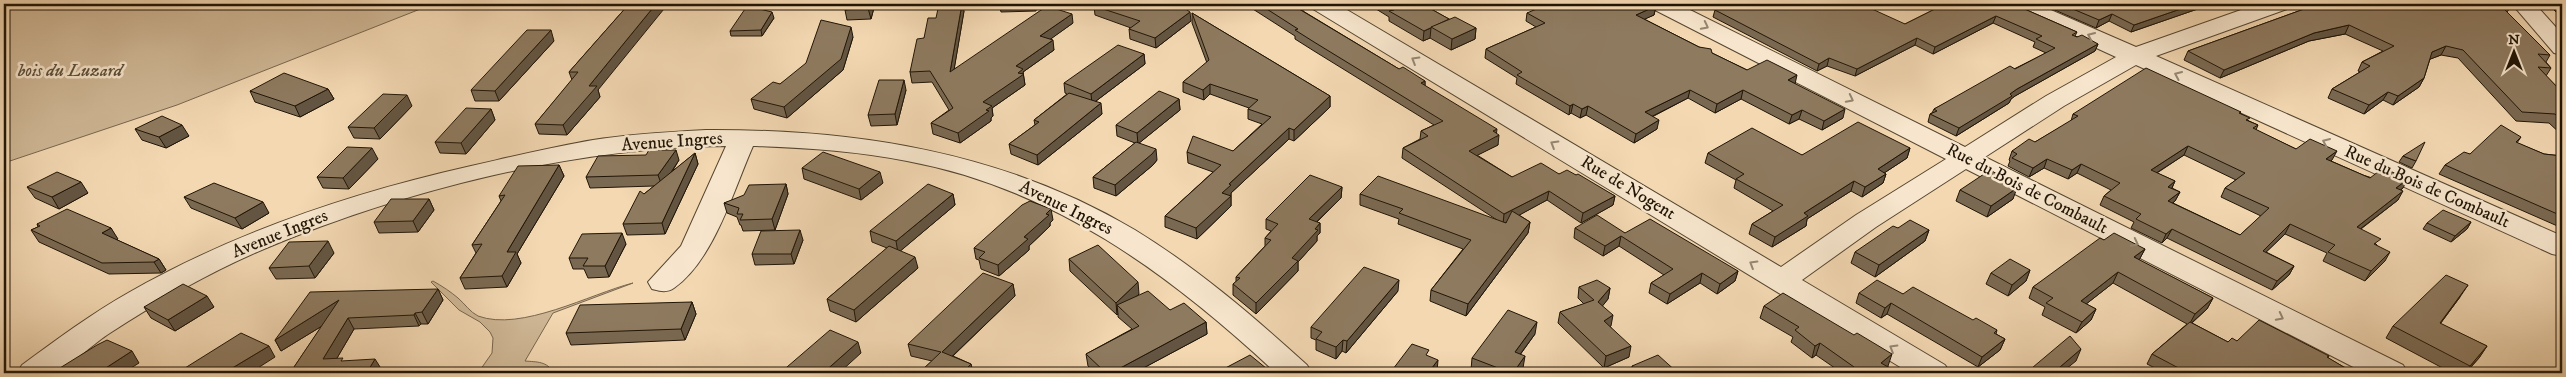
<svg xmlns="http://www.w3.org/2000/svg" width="2566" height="377" font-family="'IM FELL DW Pica',serif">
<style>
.green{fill:#cfb795;stroke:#78664e}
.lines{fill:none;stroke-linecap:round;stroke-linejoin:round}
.minor-casing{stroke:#554631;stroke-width:2}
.minor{fill:#f7e6cd;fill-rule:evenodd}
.wall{fill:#7a6952;stroke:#201506;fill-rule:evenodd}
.shaded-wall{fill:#635542;stroke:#201506}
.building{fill:#8e7a5f;stroke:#201506;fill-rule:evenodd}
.oneway{stroke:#968873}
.labels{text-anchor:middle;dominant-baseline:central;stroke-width:5;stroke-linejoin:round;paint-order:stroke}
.park-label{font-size:18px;font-style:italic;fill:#5d4e38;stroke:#f7e6cd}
.street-label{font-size:18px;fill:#201506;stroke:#f7e6cd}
</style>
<rect width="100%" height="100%" fill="#f3d8b2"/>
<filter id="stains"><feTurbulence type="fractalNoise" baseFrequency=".004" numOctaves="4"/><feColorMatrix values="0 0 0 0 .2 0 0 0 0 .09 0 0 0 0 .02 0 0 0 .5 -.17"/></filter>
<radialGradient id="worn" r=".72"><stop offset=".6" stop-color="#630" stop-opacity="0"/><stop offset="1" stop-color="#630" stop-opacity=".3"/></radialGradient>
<!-- green -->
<g class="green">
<polygon points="4,4 433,4 177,105 4,163"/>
<path d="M 433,281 C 442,286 451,292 458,298 C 465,304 470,312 478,316 C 521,332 590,294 633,283 L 553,313 L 525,361 C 536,362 548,361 553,373 L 478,373 L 492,353 L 493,338 L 490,332 L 480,322 L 459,310 L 431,282 Z"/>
</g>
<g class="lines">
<!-- minor casing -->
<g class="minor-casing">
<g id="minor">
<polygon points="1310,4 1337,4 1781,267 1856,215 1946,159 1653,9 1650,4 1678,4 1965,147 2046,96 2116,57 2011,9 2008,4 2037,4 2136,47 2258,4 2290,4 2287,9 2156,56 2562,236 2562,256 2552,254 2136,65 2064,106 1985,157 2403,365 2408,373 2365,373 1966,169 1876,227 1802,280 1945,365 1950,373 1910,373 1313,9"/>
<polygon points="2512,4 2535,4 2562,34 2562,55 2554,53"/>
<path d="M 706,130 C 856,129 1004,152 1135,230 C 1197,268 1253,316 1307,365 L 1312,373 L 1276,373 C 1170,274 1053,188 907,161 C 857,151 807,148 756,146 L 753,146 C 734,189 714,260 674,288 C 667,293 660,291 652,289 L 648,282 L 681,246 L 726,146 C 575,147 404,190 264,249 C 210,272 159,301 110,333 C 97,341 66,369 55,373 C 45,377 27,374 17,373 L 22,365 C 56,340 91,314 128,293 C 235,232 351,193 471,166 C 511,157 552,147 593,140 C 630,134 668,132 706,130 Z"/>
</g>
</g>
<!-- minor -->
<use href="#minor" class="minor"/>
</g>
<!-- wall -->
<g class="wall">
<polygon points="629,4 598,90 600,97 567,135 539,134 535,124 572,80 569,72"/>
<polygon points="875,4 871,19 847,20 845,10"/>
<polygon points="999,4 1037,4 1036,11 1001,12"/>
<polygon points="1245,4 1298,4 1303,7 1303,11 1399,69 1425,81 1425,86 1496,133 1498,145 1477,155 1512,177 1559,174 1576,175 1615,196 1613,205 1581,223 1547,200 1519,215 1530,222 1528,233 1466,316 1430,301 1431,290 1463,249 1398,224 1399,219 1360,205 1360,194 1497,220 1402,158 1403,148 1420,139 1421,131 1434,125 1314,51 1295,39 1295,36"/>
<polygon points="1368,4 1422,4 1449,19 1476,28 1475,39 1451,50 1430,38 1423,41 1389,21 1389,17"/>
<polygon points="1941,4 2013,4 2077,32 2075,36 2098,44 2095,51 2015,96 2011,99 2009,103 1956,136 1928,122 1930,114 1932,113 1934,109 2046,53 2033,47 2035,42 1993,23 1933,54 1915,45 1855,76 1827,66 1817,71 1713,17 1715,10 1905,24 1941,6"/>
<polygon points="2041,4 2212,4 2131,32 2109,21 2096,28"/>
<polygon points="2318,4 2507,4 2510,8 2507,12 2550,55 2546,62 2551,68 2546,76 2562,92 2562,135 2549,123 2516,121 2458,58 2441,55 2430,59 2424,78 2419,87 2393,105 2383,100 2364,114 2328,98 2332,89 2360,72 2358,71 2362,62 2383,51 2345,34 2309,41 2220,78 2184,60 2188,51"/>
<polygon points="2548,4 2562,4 2562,18"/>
<polygon points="1094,6 1191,21 1156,48 1130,39 1129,29 1131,28 1095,15"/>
<polygon points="1656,6 1654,15 1644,19 1699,47 1712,53 1747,70 1795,84 1843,118 1822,130 1799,119 1789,124 1741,99 1715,113 1688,98 1652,117 1657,129 1634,143 1586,115 1580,118 1571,113 1569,115 1516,84 1517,78 1485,58 1486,49 1536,27 1526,21 1527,13"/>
<polygon points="964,11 954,69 1073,23 1050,39 1054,50 1023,72 1025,85 992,108 993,116 991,118 991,121 960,143 933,134 931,123 949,110 932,82 912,83 910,72 924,38 936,18"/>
<polygon points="1192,13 1330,96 1330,107 1294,141 1289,139 1231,193 1231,206 1197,239 1165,227 1165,216 1213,172 1188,163 1187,152 1233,151 1262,124 1248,119 1248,109 1249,108 1210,94 1204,100 1183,92 1183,82 1207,63 1192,23"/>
<polygon points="774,18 762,36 731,36 730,31"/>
<polygon points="853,37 843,70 787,118 754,109 751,99 780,84"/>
<polygon points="554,41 499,101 475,101 471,90"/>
<polygon points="1144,54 1145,64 1096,101 1102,114 1038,165 1011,154 1009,144 1035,125 1034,120 1067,94 1065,93 1064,83"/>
<polygon points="328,89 334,99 300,117 255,102 250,91"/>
<polygon points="906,90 897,125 871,126 868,115"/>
<polygon points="1179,99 1180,110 1139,143 1157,160 1153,165 1116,196 1094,188 1093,177 1135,143 1117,136 1116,125"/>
<polygon points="412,106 380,139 354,138 348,127"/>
<polygon points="491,109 495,120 466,154 440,153 435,142"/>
<path d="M 2241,112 L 2240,113 L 2249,121 L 2258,125 L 2256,130 L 2296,149 L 2332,160 L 2331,161 L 2363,175 L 2403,188 L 2401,190 L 2398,200 L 2361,229 L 2377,245 L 2385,261 L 2365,281 L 2323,261 L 2327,253 L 2285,234 L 2266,252 L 2294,266 L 2289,275 L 2272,290 L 2167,238 L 2162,243 L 2131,228 L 2134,222 L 2100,205 L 2104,196 L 2111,190 L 2077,173 L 2068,179 L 2044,168 L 2029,177 L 2008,166 L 2010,161 L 2009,160 L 2012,151 L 2035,142 L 2071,121 L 2073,114 ZM 2184,155 L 2236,180 L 2225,188 L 2221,197 L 2261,216 L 2240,235 L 2173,203 L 2175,201 L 2180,192 L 2172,188 L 2175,181 L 2157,173 Z"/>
<polygon points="135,129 189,136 166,148 142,140"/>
<polygon points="2521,137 2517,143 2544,154 2562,156 2562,228 2439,174 2445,165 2470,154"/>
<polygon points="1910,148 1907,158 1884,173 1886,174 1883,183 1862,197 1851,191 1807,219 1806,226 1772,247 1749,234 1752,224 1773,211 1734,188 1736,180 1705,163 1708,153 1802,155"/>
<polygon points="695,153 698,164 665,234 627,235 623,224 644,194 654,186 590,188 586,177 679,160 672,172"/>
<polygon points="2403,156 2416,161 2412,168 2399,162"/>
<polygon points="378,159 349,189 323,188 317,177"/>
<polygon points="559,165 564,176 517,254 521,263 507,287 465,289 460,278 476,253 472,245 501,201 499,196"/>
<polygon points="802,168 883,183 861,200 804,179"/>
<polygon points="2010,181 2009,184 2013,199 1987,217 1956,201 1960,190"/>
<polygon points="786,184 788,194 775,230 743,231 741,225 740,225 737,217 727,213 724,203"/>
<polygon points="27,187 88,193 59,209 35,198"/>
<polygon points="1342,187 1341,198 1317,222 1320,223 1320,233 1317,236 1317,241 1298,262 1298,271 1256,314 1233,295 1233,284 1236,282 1236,277 1265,246 1265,238 1271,231 1266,229 1266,219"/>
<polygon points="953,194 955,205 900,251 918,268 856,322 830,311 827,299 887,248 872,242 870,231"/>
<polygon points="184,197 269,213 242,229 191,208"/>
<polygon points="429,199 434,210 418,232 379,233 374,222"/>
<polygon points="1053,220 1050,223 1050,226 1029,246 1029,250 999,276 981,269 979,260 976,259 974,248"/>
<polygon points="2471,222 2467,229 2451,242 2423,229 2427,223"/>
<polygon points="37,224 111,228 117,240 159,259 166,270 161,273 109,274 39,242 31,230 38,227"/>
<polygon points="1575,228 1625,233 1738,271 1735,281 1717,294 1700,283 1667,304 1649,293 1651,283 1664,275 1619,246 1603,256 1574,238"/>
<polygon points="1898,228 1929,230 1925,241 1875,277 1851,263 1855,252"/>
<polygon points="803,240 794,264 755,265 752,254"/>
<polygon points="2104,240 2145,249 2139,260 2213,298 2207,309 2192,323 2228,342 2237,341 2329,356 2328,358 2342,366 2355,373 2165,373 2147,364 2152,354 2187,324 2113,283 2086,304 2096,309 2091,320 2076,333 2042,315 2045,307 2029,298 2033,287"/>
<polygon points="626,244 609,277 588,278 584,269 573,269 569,258"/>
<polygon points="334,253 315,278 276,279 269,268"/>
<polygon points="1069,259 1139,294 1137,296 1170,310 1206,322 1207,334 1134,373 1096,373 1088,366 1086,354 1132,329 1118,317 1118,314 1117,315 1070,271"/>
<polygon points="2030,270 2026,281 2008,296 1986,284 1991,273"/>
<polygon points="1013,284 1015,296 953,356 971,364 973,373 919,373 932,361 911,356 908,344"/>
<polygon points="1579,287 1610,288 1608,299 1602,306 1610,326 1629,357 1604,368 1558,323 1560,312 1584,304 1578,298"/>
<polygon points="438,289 443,300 428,324 421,324 419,326 354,329 337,358 290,373 322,326 281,351 275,340"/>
<polygon points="1398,291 1346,353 1342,351 1336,359 1316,350 1316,340 1311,338 1311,327"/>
<polygon points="1859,293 1903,294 1997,330 1996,334 2005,339 2000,350 1978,367 1887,314 1881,318 1856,303"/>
<polygon points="2460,297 2440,324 2487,346 2479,358 2466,373 2452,373 2386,338 2393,326"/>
<polygon points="692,302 696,314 685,340 571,345 566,333"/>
<polygon points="1764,306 1888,366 1887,366 1895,371 1895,373 1842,373 1816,355 1812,358 1791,342 1793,337 1760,318"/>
<polygon points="144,307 214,307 175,331 151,318"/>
<polygon points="1535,334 1520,355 1523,368 1519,373 1479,373 1471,370 1472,358"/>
<polygon points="1632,366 1678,373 1631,373"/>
</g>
<!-- shaded-wall -->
<g class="shaded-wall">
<polygon points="656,4 668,4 598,90 600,97 567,135 563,125 589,86"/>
<polygon points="870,4 875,4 871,19 868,8"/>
<polygon points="962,4 963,4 964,11 952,82 950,72"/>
<polygon points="2195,4 2212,4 2131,32 2134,25"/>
<polygon points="1656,6 1654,15 1634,24 1636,15"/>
<polygon points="772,12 774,18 762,36 761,30"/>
<polygon points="1190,12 1191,21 1156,48 1155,38"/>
<polygon points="1072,14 1073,23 1041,46 1040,36"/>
<polygon points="2112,14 2109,21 2096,28 2099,20"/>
<polygon points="1996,16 1993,23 1933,54 1935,47"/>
<polygon points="2349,25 2345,34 2309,41 2220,78 2224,70 2314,33"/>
<polygon points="851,27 853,37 843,70 787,118 784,107"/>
<polygon points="1431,28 1430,38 1423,41 1424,31"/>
<polygon points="1476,28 1475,39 1451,50 1452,39"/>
<polygon points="551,30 554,41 499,101 495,91"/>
<polygon points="1917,38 1915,45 1855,76 1857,69"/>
<polygon points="1053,40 1054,50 1023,72 1025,85 992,108 993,116 991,118 991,121 960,143 958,133 983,102 1016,66"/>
<polygon points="2098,44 2095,51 2015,96 2011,99 2009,103 1956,136 1959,128 2017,89"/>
<polygon points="2446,46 2441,55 2428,60 2432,52"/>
<polygon points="1144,54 1145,64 1092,104 1091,94"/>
<polygon points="1829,58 1827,66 1817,71 1819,64"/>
<polygon points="1797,75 1795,84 1788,80"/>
<polygon points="2424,78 2419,87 2393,105 2398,96"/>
<polygon points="904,80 906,90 897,125 895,114"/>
<polygon points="1425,81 1425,90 1421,83"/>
<polygon points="1210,84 1210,94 1204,100 1203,90"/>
<polygon points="328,89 334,99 300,117 295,106"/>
<polygon points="1690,90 1688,98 1643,121 1645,112"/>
<polygon points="1743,90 1741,99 1715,113 1717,104"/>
<polygon points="2388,92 2383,100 2364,114 2369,105"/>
<polygon points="407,95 412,106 380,139 374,128"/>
<polygon points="1330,96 1330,107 1294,141 1294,130"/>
<polygon points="1179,99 1180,110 1138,144 1137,133"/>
<polygon points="1101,103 1102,114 1038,165 1037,155"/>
<polygon points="1573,104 1571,113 1569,115 1570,106"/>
<polygon points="1588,106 1586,115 1580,118 1582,109"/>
<polygon points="491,109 495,120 466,154 461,143"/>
<polygon points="1845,109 1843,118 1822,130 1824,121"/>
<polygon points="1802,110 1799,119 1789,124 1792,115"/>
<polygon points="1659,120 1657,129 1634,143 1636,134"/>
<polygon points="182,125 189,136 166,148 159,137"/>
<polygon points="1289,128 1289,139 1231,193 1231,206 1197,239 1196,228 1229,184"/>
<polygon points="1497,129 1496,137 1499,135 1498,145 1468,160 1469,151 1493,131"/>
<polygon points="2188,146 2184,155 2147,179 2151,170"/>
<polygon points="372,148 378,159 349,189 343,178"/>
<polygon points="1910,148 1907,158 1875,179 1878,169"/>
<polygon points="1156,149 1157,160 1153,165 1116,196 1115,185"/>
<polygon points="676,150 679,160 662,186 658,175"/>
<polygon points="2337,151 2332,160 2321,168 2326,159"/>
<polygon points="695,153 698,164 665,234 662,223"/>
<polygon points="2047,159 2044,168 2029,177 2033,168"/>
<polygon points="2081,164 2077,173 2068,179 2072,170"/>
<polygon points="559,165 564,176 517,254 521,263 507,287 502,276 507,252"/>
<polygon points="880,172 883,183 861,200 859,189"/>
<polygon points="1886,174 1883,183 1862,197 1865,187"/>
<polygon points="2408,179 2403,188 2391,197 2396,188"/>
<polygon points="1854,181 1851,191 1807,219 1806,226 1772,247 1775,237 1804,213"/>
<polygon points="2175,181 2171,190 2168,187"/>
<polygon points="81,182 88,193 59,209 52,197"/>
<polygon points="786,184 788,194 775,230 772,219"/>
<polygon points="1342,187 1341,198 1309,229 1309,219"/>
<polygon points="2017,188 2013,199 1987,217 1991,206"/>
<polygon points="1549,191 1547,200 1503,224 1504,214"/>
<polygon points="2403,191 2398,200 2351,236 2357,227"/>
<polygon points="2180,192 2175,201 2164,210 2168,201"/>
<polygon points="953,194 955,205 898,253 896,241"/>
<polygon points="1615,196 1613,205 1581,223 1583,213"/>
<polygon points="429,199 434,210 418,232 413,221"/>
<polygon points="263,202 269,213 242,229 235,218"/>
<polygon points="1051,209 1053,220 1050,223 1050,226 1029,246 1029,250 999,276 998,265 1046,214"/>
<polygon points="1530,222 1528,233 1466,316 1468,304"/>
<polygon points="2471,222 2467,229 2451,242 2455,236"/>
<polygon points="1320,223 1320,233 1317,236 1317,241 1298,262 1298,271 1256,314 1256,303 1315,229"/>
<polygon points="2290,224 2285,234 2258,260 2263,251"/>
<polygon points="111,228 118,239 110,244 102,233"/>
<polygon points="2172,229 2167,238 2162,243 2166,234"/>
<polygon points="800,230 803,240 794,264 791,254"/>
<polygon points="1929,230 1925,241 1875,277 1879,265"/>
<polygon points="622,233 626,244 609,277 605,266"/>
<polygon points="1621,236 1619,246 1603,256 1605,246"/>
<polygon points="328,241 334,253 315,278 309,266"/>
<polygon points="2145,249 2139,260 2134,257"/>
<polygon points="2390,252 2385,261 2365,281 2371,271"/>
<polygon points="915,257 918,268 856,322 854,310"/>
<polygon points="159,259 166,270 161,273 154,262"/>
<polygon points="2294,266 2289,275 2272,290 2277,281"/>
<polygon points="2030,270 2026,281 2008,296 2012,285"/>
<polygon points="1738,271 1735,281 1717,294 1720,284"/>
<polygon points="2118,272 2113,283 2076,312 2081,301"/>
<polygon points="1702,273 1700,283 1667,304 1670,294"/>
<polygon points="1399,280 1398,291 1346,353 1347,341"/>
<polygon points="1138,282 1139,294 1122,310 1117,305 1118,314 1117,315 1116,303"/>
<polygon points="1013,284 1015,296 945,363 942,352"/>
<polygon points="2468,285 2460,297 2432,335 2440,323"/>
<polygon points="1610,288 1608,299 1597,313 1598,302"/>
<polygon points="438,289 443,300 428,324 422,312"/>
<polygon points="207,296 214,307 175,331 168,320"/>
<polygon points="2213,298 2207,309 2189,325 2195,314"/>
<polygon points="339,300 345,312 281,351 275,340"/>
<polygon points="692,302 696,314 685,340 681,329"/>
<polygon points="1891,303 1887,314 1881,318 1885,308"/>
<polygon points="2096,309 2091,320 2076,333 2082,322"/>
<polygon points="415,313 421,324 419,326 414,315"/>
<polygon points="1613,315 1611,326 1602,332 1604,321"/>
<polygon points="348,318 354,329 330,370 323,359"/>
<polygon points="1206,322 1207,334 1134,373 1111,373"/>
<polygon points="1537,322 1535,334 1513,364 1515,352"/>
<polygon points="2005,339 2000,350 1978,367 1982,357"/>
<polygon points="1343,340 1342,351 1336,359 1336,347"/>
<polygon points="858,342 861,353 839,373 823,373"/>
<polygon points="1820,343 1816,355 1812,358 1815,346"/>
<polygon points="269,346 275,357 250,373 224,373"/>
<polygon points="1631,346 1629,357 1604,368 1606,356"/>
<polygon points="2487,346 2479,358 2465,373 2470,366"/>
<polygon points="2081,349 2076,361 2061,373 2053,373"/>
<polygon points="132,351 139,363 123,373 98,373"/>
<polygon points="1892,354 1888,366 1878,373 1881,363"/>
<polygon points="1525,356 1523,368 1519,373 1513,373"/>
<polygon points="375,359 382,370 369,369"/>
<polygon points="1438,360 1437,372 1436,373 1428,373"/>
<polygon points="971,364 973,373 962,373"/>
<polygon points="402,368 404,373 398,373"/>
</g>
<!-- building -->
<g class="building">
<polygon points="629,4 656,4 589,86 597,86 563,125 535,124 578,72 569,72"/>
<polygon points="847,4 870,4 868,8 845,10"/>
<polygon points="939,4 962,4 950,72 1047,6 1072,14 1040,36 1053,40 1016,66 1023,69 1018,73 1024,74 983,102 992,106 986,110 989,111 958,133 931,123 953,108 930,71 910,72 917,39 924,38 928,18 936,18"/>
<polygon points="1097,4 1178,4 1190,12 1155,38 1129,29 1140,21 1094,6"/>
<polygon points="1259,4 1298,4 1303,7 1299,9 1399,69 1403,67 1425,81 1421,83 1497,129 1493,131 1499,135 1469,151 1512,177 1541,163 1559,174 1567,170 1576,175 1578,174 1615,196 1583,213 1549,191 1504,214 1403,148 1428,136 1421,131 1443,121 1314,42 1295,30 1298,29"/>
<polygon points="1384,4 1422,4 1449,19 1424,31 1389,11 1394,10"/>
<polygon points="1548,4 1651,4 1656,6 1636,15 1699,47 1711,49 1712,53 1747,70 1767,60 1797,75 1788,80 1845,109 1824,121 1802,110 1792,115 1743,90 1717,104 1690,90 1645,112 1659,120 1636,134 1588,106 1582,109 1573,104 1570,106 1517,75 1522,72 1486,49 1545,23 1527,13"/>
<polygon points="1728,4 1861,4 1905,24 1945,4 2013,4 2077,32 2072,35 2077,37 2082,35 2098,44 2017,89 2010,94 2012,96 1959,128 1930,114 1937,111 1934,109 2010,66 2015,69 2055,48 2036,39 2042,36 1996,16 1935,47 1917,38 1857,69 1829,58 1819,64 1715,10"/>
<polygon points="2061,4 2195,4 2134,25 2112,14 2099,20"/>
<polygon points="2318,4 2507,4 2510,8 2502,7 2550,55 2538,54 2551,68 2538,67 2562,92 2562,121 2555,114 2522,112 2463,50 2446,46 2432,52 2424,78 2398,96 2388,92 2369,105 2332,89 2370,66 2362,62 2394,46 2349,25 2314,33 2224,70 2188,51"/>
<polygon points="747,6 772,12 761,30 730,31"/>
<polygon points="1192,13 1330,96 1294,130 1289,128 1229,184 1231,185 1222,193 1231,196 1196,228 1165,216 1221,165 1187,152 1193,136 1233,151 1271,117 1248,109 1258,100 1210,84 1203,90 1183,82 1209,60"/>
<polygon points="1455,17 1476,28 1452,39 1431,27"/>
<polygon points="821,20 851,27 841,59 784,107 751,99 773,82 780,84 806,63"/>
<polygon points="527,30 551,30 495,91 471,90"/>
<polygon points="1118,45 1144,54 1091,94 1064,83"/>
<path d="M 2146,68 L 2241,112 L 2239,113 L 2250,118 L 2246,120 L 2258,125 L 2253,128 L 2296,149 L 2310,139 L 2337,151 L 2326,159 L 2363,175 L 2370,178 L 2383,168 L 2408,179 L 2396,188 L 2403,191 L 2357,227 L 2381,239 L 2374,244 L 2390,252 L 2371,271 L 2328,252 L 2335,245 L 2290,224 L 2263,251 L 2294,266 L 2277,281 L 2172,229 L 2166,234 L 2136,219 L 2141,214 L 2104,196 L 2120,183 L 2081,164 L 2072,170 L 2047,159 L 2033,168 L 2012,158 L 2017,154 L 2012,151 L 2029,139 L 2035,142 L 2078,116 L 2073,114 ZM 2188,146 L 2245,173 L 2225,188 L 2269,208 L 2240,235 L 2168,201 L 2180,192 L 2168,187 L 2175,181 L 2151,170 Z"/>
<polygon points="284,73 328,89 295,106 250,91"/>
<polygon points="879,80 904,80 895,114 868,115"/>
<polygon points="1159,91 1179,99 1137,133 1116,125"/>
<polygon points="1069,93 1101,103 1037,155 1009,144 1039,122 1034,120"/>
<polygon points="383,94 407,95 374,128 348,127"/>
<polygon points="466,108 491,109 461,143 435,142"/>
<polygon points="162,116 182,125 159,137 135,129"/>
<polygon points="1858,122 1910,148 1878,169 1886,174 1865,187 1854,181 1804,213 1808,216 1775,237 1752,224 1783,205 1736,179 1744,174 1708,153 1752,128 1802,155"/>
<polygon points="2501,125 2521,137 2516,142 2544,154 2562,156 2562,216 2445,165 2464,152 2470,154"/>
<polygon points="1136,142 1156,149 1152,154 1115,185 1093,177"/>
<polygon points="2425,142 2416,161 2403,156"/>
<polygon points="347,147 372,148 343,178 317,177"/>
<polygon points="649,150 676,150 658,175 586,177 598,156 646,155"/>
<polygon points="823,152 880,172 859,189 802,168"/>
<polygon points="695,153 662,223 623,224 640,191 644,194"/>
<polygon points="559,165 507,252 516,252 502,276 460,278 482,244 472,245 505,195 499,196 518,166"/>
<polygon points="1990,170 2010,181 2007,183 2017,188 1991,206 1960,190"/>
<polygon points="57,172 81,182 52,197 27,187"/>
<polygon points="1310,175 1342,187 1309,219 1320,223 1315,229 1318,230 1292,258 1298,261 1256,303 1233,284 1240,278 1236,277 1271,240 1265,238 1278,224 1266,219"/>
<polygon points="1378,176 1506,223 1512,211 1530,222 1468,304 1431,290 1471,240 1399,213 1403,209 1360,194"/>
<polygon points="214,183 263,202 235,218 184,197"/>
<polygon points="786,184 772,219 740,220 743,214 737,214 739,208 724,203 744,195 749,185"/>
<polygon points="928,184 953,194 896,241 870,231"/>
<polygon points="391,199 429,199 413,221 374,222"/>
<polygon points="1030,201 1051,209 1046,214 1049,215 1024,237 1028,239 998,265 979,258 985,252 974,248 1022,205"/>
<polygon points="67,209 111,228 102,233 159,259 154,262 102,263 31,230 40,226 37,224"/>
<polygon points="2443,210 2471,222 2455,236 2427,223"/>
<polygon points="1597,215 1625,233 1650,219 1738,271 1720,284 1702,273 1670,294 1651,283 1673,269 1621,236 1605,246 1575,228"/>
<polygon points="1910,220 1929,230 1879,265 1855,252 1893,226 1898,228"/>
<polygon points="800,230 791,254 752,254 761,231"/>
<polygon points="622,233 605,266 583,266 588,258 569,258 582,234"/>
<polygon points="2114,233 2145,249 2134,257 2213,298 2195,314 2118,272 2081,301 2096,309 2082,322 2046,303 2053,298 2033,287 2100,238 2104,240"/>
<polygon points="328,241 309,266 269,268 289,242"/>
<polygon points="1098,245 1138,282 1116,303 1069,259"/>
<polygon points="889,246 915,257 854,310 827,299"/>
<polygon points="2010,259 2030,270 2012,285 1991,273"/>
<polygon points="1364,267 1399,280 1347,341 1343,340 1336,347 1316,339 1322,332 1311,327"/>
<polygon points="983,273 1013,284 942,352 971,364 962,373 919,373 941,352 908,344"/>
<polygon points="2446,275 2468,285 2440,323 2487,346 2470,366 2393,326"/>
<polygon points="1597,280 1610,288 1598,302 1613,315 1604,321 1631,346 1606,356 1560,312 1594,300 1579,287"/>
<polygon points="1877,280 1903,294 1913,287 1973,320 1976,318 1997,330 1994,333 2005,339 1982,357 1891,303 1885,308 1859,293"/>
<polygon points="183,284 207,296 168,320 144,307"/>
<polygon points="438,289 422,312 415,313 414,315 348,318 323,359 343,358 341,361 375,359 369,369 402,368 398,373 290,373 339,300 275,340 310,292"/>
<polygon points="1148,291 1170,310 1184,303 1206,322 1111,373 1106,373 1086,354 1139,326 1117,305"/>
<polygon points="1783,293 1854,335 1857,333 1892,354 1881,363 1895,371 1893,373 1857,373 1850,369 1854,367 1820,343 1815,346 1795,330 1799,327 1764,306"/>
<polygon points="692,302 681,329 566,333 580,305"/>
<polygon points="1508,310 1537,322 1515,352 1525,356 1513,373 1511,373 1472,358"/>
<polygon points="2259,320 2329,356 2327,357 2342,366 2355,373 2188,373 2152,354 2190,322 2228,342 2232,338 2237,341"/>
<polygon points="830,330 858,342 823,373 780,373"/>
<polygon points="241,333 269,346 224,373 177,373"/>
<polygon points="2070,336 2081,349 2053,373 2026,373"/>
<polygon points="107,340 132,351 98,373 60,373 55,371 97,345"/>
<polygon points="1412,344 1429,350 1426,355 1438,360 1428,373 1390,373"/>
<polygon points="1250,355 1272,373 1216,373"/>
<polygon points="1658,355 1678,373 1640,373 1632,366"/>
<polygon points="2483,368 2493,373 2478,373"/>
</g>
<!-- one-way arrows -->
<defs><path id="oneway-chevron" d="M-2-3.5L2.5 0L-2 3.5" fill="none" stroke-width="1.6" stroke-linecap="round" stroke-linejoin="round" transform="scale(1.25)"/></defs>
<g class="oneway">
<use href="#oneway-chevron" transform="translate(1705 26) rotate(27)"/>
<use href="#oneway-chevron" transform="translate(2091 36) rotate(-156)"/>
<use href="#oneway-chevron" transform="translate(1415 60) rotate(-149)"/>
<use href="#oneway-chevron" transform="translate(2178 75) rotate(-156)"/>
<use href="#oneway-chevron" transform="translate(1850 99) rotate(27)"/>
<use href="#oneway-chevron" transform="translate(2326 142) rotate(-156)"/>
<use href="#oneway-chevron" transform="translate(1554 144) rotate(-149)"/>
<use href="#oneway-chevron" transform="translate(2135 243) rotate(27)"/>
<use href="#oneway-chevron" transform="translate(1753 264) rotate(-149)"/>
<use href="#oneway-chevron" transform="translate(2280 317) rotate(27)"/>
<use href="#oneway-chevron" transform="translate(1893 348) rotate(-149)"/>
</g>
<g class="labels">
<!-- park labels -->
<g class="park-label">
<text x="70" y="71">bois du Luzard</text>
</g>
<!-- street labels -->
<g class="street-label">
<text transform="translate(672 142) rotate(-4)">Avenue Ingres</text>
<text transform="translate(2427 187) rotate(24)">Rue du Bois de Combault</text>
<text transform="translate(1628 188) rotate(31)">Rue de Nogent</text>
<text transform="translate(2027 189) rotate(27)">Rue du Bois de Combault</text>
<text transform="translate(1066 208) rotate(26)">Avenue Ingres</text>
<text transform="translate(280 234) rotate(-22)">Avenue Ingres</text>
</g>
</g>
<!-- margin -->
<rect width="2566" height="377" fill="none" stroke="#f3d8b2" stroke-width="20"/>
<rect x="5" y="5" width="2556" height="367" fill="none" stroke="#201506" stroke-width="2.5"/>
<rect x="10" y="10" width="2546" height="357" fill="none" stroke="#201506"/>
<!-- north arrow -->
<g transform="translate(2514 52)" stroke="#f7e6cd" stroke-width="4" paint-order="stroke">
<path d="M0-4L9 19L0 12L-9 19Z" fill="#201506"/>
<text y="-8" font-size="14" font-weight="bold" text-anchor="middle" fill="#201506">N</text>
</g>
<rect width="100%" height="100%" filter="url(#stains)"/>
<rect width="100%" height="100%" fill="url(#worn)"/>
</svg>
